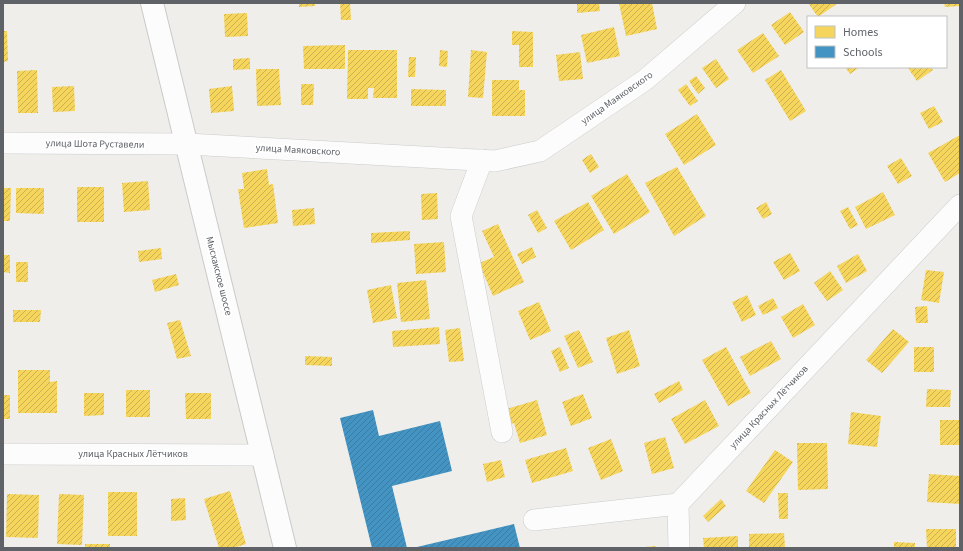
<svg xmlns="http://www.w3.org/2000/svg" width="963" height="551" font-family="'Source Sans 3',sans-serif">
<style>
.homes{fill:url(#homes-hatch)}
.schools{fill:url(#schools-hatch)}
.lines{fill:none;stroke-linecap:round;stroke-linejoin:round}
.street-casing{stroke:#cbcccc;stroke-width:22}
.secondary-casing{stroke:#cacacb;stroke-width:24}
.street{stroke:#fdfcfc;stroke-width:21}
.secondary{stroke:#fdfcfc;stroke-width:22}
.labels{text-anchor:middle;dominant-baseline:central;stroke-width:4;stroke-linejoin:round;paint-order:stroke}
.street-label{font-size:10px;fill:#5f6368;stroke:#fff}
</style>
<defs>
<pattern id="homes-hatch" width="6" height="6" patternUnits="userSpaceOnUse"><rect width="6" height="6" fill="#f6d55c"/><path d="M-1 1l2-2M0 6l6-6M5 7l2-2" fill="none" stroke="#cab050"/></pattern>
<pattern id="schools-hatch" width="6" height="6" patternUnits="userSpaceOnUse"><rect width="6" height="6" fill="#4393c3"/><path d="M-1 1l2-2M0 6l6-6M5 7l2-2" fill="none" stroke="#3b7ca2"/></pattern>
</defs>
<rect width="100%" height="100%" fill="#efeeea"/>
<!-- homes -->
<g class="homes">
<polygon points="299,3 315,3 315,6 299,7"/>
<polygon points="340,3 350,3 351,20 341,20"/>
<polygon points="577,3 599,3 600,11 577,13"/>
<polygon points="619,3 652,3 657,29 626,36"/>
<polygon points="808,3 838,3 818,17"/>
<polygon points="944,3 960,3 960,6 945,7"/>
<polygon points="790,12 804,32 785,45 771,25"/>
<polygon points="247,13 248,36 225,37 224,14"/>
<polygon points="614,27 620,56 587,63 581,35"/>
<polygon points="3,31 7,31 8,61 3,62"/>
<polygon points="512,31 533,32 533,67 519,67 519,45 512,45"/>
<polygon points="763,33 779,56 753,73 737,50"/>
<polygon points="345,45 345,69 304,69 303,46"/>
<polygon points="348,50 397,50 397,98 373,98 374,88 368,88 368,99 347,99"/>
<polygon points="440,50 448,51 447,67 439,66"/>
<polygon points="471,50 487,52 483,98 468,97"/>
<polygon points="580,52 583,79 559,81 556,55"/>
<polygon points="409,57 416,57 415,77 408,77"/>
<polygon points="250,58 250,69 233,70 233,59"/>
<polygon points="716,59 729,79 716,88 702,68"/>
<polygon points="845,67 860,67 850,74"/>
<polygon points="910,67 931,67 933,70 917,81 908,68"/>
<polygon points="256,69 279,69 281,105 257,106"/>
<polygon points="37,70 38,113 18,113 17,71"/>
<polygon points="781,70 806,111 790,121 765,80"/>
<polygon points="696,76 705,88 698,94 689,81"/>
<polygon points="492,80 519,80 519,90 525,90 525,116 492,116"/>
<polygon points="301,84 314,84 313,105 301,105"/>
<polygon points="686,84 698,101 690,106 678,90"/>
<polygon points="74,86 75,111 53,112 52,87"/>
<polygon points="232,86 234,111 211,113 209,89"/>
<polygon points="411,89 446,90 446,106 411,106"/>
<polygon points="934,106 943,122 929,129 920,113"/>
<polygon points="697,114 716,145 684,165 665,134"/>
<polygon points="960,135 960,173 945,182 928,153"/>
<polygon points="591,154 599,167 590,173 582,160"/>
<polygon points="901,158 912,176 898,184 887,166"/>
<polygon points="677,167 706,216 674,236 645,183"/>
<polygon points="267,169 269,185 273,184 278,223 244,228 238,189 244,189 242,173"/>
<polygon points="627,174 650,212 614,234 591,196"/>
<polygon points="148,181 150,210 124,212 122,183"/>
<rect x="77" y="187" width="27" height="35"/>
<polygon points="3,188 11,188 10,221 3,221"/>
<polygon points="16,188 44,188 44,214 16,213"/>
<polygon points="883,192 895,215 866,229 855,207"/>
<polygon points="437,193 438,219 422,220 421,194"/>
<polygon points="588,202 604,230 571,250 554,221"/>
<polygon points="766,202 772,214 763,219 756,208"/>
<polygon points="848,207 858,225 850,229 840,211"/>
<polygon points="314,208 315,224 293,226 292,210"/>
<polygon points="537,210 547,228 538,233 528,215"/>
<polygon points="498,224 524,282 493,296 479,263 494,257 482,231"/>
<polygon points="410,231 410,240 371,243 371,233"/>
<polygon points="444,242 446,272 416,274 414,244"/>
<polygon points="532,247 536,257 522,264 517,254"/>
<polygon points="161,248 162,259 139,262 138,251"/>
<polygon points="790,253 800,271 784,280 773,262"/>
<polygon points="858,254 867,271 846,283 837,266"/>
<polygon points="3,255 10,255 10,273 3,272"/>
<rect x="16" y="262" width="12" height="20"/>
<polygon points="926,270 944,272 939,303 921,300"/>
<polygon points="830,271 843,290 827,301 814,283"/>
<polygon points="176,274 179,285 155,292 152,280"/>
<polygon points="426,280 430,319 401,322 397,283"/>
<polygon points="391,285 397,318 373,323 367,290"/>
<polygon points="747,295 756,315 742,322 732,302"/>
<polygon points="773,298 778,308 763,315 758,306"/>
<polygon points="539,302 551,331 530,340 518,311"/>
<polygon points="803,304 815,325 793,338 781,317"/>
<polygon points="927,306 928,323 916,323 915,307"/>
<polygon points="13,310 41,310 40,322 13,322"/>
<polygon points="180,320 191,356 177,359 167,323"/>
<polygon points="439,327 440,344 393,347 392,331"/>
<polygon points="460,328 464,361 449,362 445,330"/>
<polygon points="893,329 909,342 882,373 866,360"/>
<polygon points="579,330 593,362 578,368 564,336"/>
<polygon points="629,330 640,366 617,374 606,338"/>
<polygon points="771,341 781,359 750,376 740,357"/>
<polygon points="560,347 569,368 560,372 551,351"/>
<polygon points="726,347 751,393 728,406 702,360"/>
<rect x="914" y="347" width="20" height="25"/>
<polygon points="305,356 332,357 332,366 305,365"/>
<polygon points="18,370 50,370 50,382 57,381 57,413 18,413"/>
<polygon points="679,381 683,390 659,403 654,394"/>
<polygon points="927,389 951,390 950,407 926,407"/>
<rect x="126" y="390" width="24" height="27"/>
<polygon points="84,393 104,393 104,415 84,416"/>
<polygon points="185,393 211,393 211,419 186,419"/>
<polygon points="583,394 592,418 571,426 562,402"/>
<rect x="3" y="395" width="7" height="24"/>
<polygon points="537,400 547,435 520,443 514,423 510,424 506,409"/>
<polygon points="705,400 719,426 685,444 671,419"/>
<polygon points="851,412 881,416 877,447 848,444"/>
<rect x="940" y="420" width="20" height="25"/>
<polygon points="665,437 674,468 652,474 644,443"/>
<polygon points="611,439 623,471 601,480 588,448"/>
<polygon points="797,443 827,443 828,489 798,490"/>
<polygon points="566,448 573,471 532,483 525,460"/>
<polygon points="775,450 793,462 764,503 746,491"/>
<polygon points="501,460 505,477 487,482 483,464"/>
<polygon points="929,474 960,476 960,504 927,502"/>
<polygon points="230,491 246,544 233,548 219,548 204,499"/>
<rect x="108" y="492" width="29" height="44"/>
<polygon points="778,493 788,493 788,519 779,519"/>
<polygon points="7,494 39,495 38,538 6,537"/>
<polygon points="59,494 84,495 82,545 57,544"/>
<polygon points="185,498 186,520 171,521 171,499"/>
<polygon points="721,499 726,506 708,522 703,516"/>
<polygon points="926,529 956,529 956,548 927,548"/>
<polygon points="784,533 785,548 749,548 749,534"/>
<polygon points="738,536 738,548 704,548 703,538"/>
<polygon points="894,542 915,543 915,548 894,548"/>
<rect x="85" y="544" width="25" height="4"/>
<polygon points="656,546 657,548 645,548 645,547"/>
</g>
<!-- schools -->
<g class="schools">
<polygon points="373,410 379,436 440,421 452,471 392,486 407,548 372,548 340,418"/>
<polygon points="514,524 520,548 417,548 417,547"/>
</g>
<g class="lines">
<!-- street casing -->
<g class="street-casing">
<g id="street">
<polyline points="3,143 187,144 495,161 540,151 645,80 735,3"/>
<polyline points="482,160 461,216 502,432"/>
<polyline points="3,454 263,455"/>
<polyline points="678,504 679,548"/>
<polyline points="534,520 678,504 960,205"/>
</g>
</g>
<!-- secondary casing -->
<g class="secondary-casing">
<polyline id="secondary" points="152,3 285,548"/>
</g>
<!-- street -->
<use href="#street" class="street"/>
<!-- secondary -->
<use href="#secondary" class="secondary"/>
</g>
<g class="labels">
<!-- street labels -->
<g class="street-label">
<text transform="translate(617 98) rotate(-35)">улица Маяковского</text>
<text transform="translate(95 144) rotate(1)">улица Шота Руставели</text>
<text transform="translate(298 150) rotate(3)">улица Маяковского</text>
<text transform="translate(219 276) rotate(76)">Мысхакское шоссе</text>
<text transform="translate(769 407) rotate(-47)">улица Красных Лётчиков</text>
<text x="133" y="454">улица Красных Лётчиков</text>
</g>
</g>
<!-- border -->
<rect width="963" height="551" fill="none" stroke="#5f6368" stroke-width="8"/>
<!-- legend -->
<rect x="807" y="16" width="140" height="52" fill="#ffffff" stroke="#bfc1c3"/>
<rect x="815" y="26" width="20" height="12" fill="#f6d55c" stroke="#bfc1c3"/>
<text x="843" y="36" font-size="12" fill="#5f6368">Homes</text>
<rect x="815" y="46" width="20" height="12" fill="#4393c3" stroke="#bfc1c3"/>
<text x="843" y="56" font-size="12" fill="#5f6368">Schools</text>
</svg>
